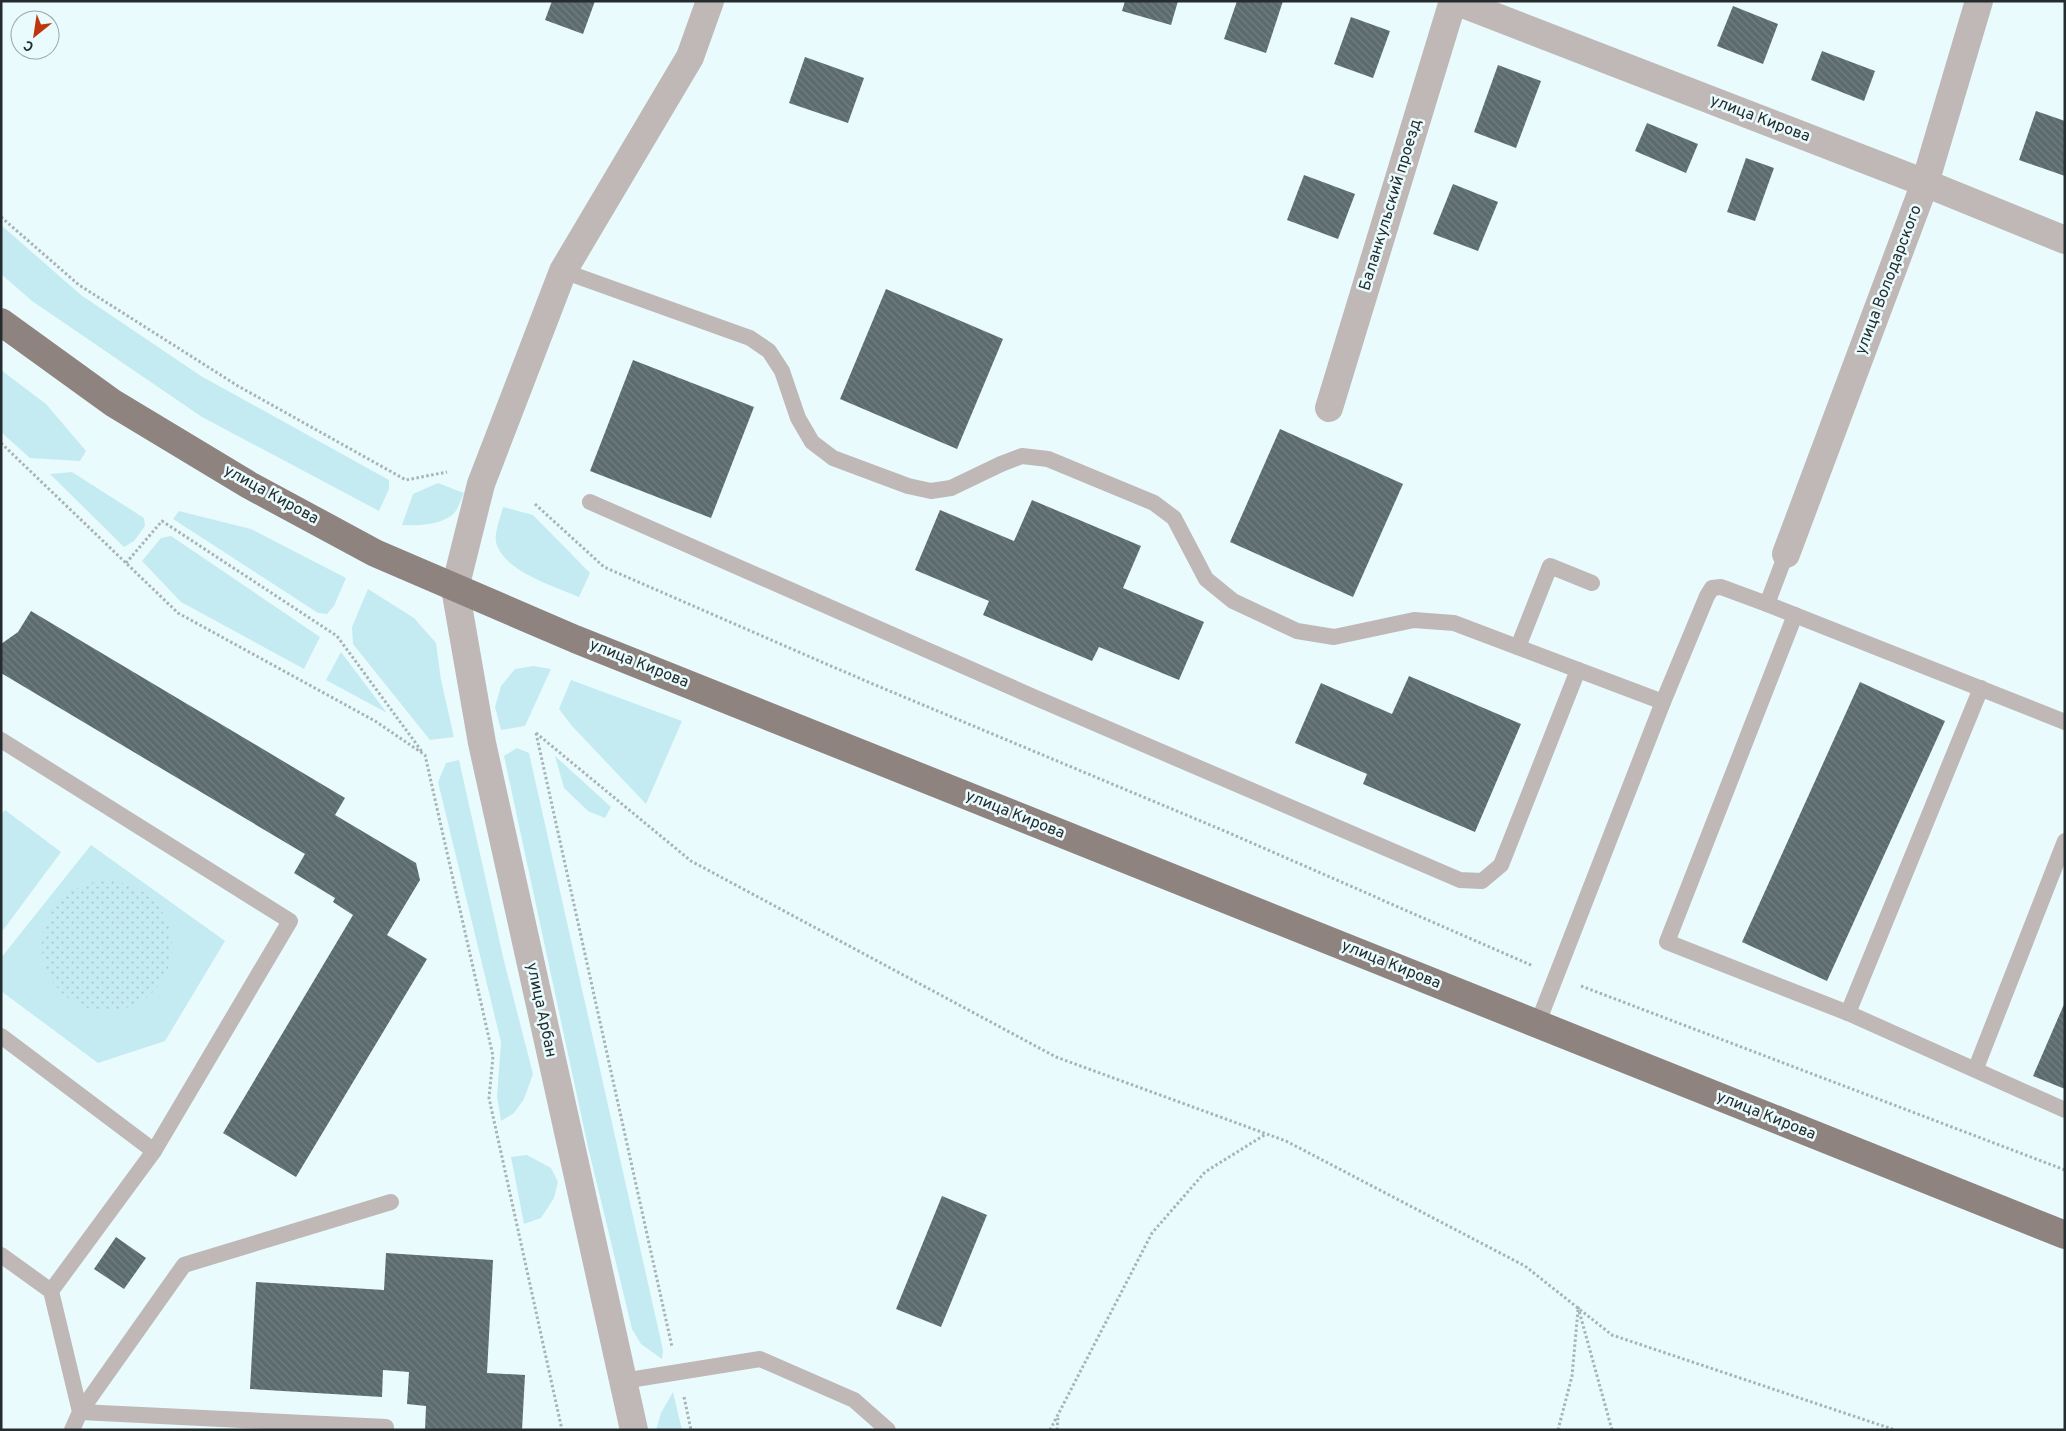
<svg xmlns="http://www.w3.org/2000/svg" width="2066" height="1431" font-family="Overpass,sans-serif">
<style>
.green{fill:#c4ebf1}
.park{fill:url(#park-dots)}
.building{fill:url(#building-back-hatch)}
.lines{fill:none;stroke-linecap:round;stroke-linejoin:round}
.path{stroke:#a7b4b7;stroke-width:3;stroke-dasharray:2.5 2.5;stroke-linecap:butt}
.service{stroke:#bfb8b6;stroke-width:16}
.minor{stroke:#bfb8b6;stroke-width:28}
.primary{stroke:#8f837f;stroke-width:28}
.labels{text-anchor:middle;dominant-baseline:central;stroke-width:5;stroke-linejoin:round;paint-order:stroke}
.street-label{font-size:16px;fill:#252c2d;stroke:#eafbfe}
</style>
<defs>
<pattern id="park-dots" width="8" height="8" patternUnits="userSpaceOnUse" patternTransform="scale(1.25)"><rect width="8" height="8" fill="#c4ebf1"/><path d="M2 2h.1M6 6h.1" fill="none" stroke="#a8cacf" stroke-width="1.8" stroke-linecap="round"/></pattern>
<pattern id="building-back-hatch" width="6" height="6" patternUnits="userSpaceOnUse" patternTransform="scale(1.25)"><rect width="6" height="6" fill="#5c6b6e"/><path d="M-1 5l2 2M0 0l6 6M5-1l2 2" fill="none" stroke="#748082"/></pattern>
</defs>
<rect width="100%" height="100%" fill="#eafbfe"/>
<!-- green -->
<g class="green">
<polygon points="1,225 81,295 201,376 389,480 389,489 379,511 202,417 32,301 1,274"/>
<polygon points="1,370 46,404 86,451 80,461 30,458 1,432"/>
<polygon points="72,472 144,518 145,526 134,541 124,547 50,474"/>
<path d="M 438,483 L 464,493 C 461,499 459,507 455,512 C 444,525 418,526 402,525 L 413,494 Z"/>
<path d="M 503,507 L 533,515 L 590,573 L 579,597 C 554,586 503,571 496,542 C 494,533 501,516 503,507 Z"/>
<polygon points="179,511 251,529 346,578 334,606 327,614 318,613 173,519"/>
<polygon points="171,536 320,637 304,669 181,602 142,561 161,538"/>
<polygon points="368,589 414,618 436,643 441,680 454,737 430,740 353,644 352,627"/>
<polygon points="341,652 387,713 326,680"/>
<polygon points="533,666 551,669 525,726 501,730 495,707 501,686 515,669"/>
<polygon points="571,680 682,721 646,804 572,726 559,709"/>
<polygon points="517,748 529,753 663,1350 662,1359 641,1344 632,1329 588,1147 504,756"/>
<polygon points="555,756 611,807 605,818 588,811 564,788"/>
<polygon points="459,760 504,961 533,1074 524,1099 514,1113 501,1121 497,1096 501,1042 438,782 446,763"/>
<polygon points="5,810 61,852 1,933 1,815"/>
<polygon points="91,845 225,941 165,1041 98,1063 1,991 1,958"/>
<polygon points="527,1155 551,1168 558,1182 554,1198 541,1218 524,1224 511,1157"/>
<polygon points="673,1392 682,1430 656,1430 661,1413"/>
</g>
<!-- park -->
<circle class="park" cx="107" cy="946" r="65"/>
<!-- building -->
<g class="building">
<polygon points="552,1 595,1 583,34 545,20"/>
<polygon points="1125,1 1178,1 1171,25 1122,11"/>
<polygon points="1237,1 1283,1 1266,53 1224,39"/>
<polygon points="1733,6 1778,24 1763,64 1717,46"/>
<polygon points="1351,17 1390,31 1373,78 1334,64"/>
<polygon points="1822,51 1875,71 1864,101 1811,80"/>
<polygon points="805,57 864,78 848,123 789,103"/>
<polygon points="1498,65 1541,81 1516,148 1474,132"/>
<polygon points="2036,111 2065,121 2065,176 2019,160"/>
<polygon points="1647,123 1698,144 1686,173 1635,151"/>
<polygon points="1746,158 1774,168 1755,221 1727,212"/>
<polygon points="1304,175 1355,194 1338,239 1287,220"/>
<polygon points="1453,184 1498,202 1478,251 1433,234"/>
<polygon points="886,289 1003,339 957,449 840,399"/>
<polygon points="633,360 754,407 711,518 590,471"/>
<polygon points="1280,429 1403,484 1353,597 1230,542"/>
<polygon points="1032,500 1141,546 1123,588 1204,622 1179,680 1099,647 1092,661 983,615 989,601 915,570 940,510 1014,541"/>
<polygon points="31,611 345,798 335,815 416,863 420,880 387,935 427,959 296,1177 223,1133 353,915 333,902 335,898 294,873 305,854 1,673 1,644 18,632"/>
<polygon points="1409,676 1521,724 1475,832 1363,784 1367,774 1295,743 1321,683 1392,714"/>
<polygon points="1860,682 1945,721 1827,981 1742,942"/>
<polygon points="2065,1002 2065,1089 2033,1076"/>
<polygon points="942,1196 987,1215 941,1327 896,1309"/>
<polygon points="116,1237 146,1258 124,1289 94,1269"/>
<polygon points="386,1253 493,1260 487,1373 525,1375 522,1430 425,1430 426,1406 407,1404 409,1372 383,1370 382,1397 250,1389 256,1282 384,1290"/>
</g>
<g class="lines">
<!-- path -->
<g class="path">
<polyline points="1,217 79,285 238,386 406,480 447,472"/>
<polyline points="1,443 178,613 375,721 425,755 493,1056 489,1098 562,1430"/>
<polyline points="535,504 604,567 861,679 1227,832 1533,966"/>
<polyline points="126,563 162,521 337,636 423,753"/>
<polyline points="536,733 691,861 1056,1057 1286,1141 1525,1266 1612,1335 1895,1430"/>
<polyline points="536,733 672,1347"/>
<polyline points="1581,986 2065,1170"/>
<polyline points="1578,1307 1612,1430"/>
<polyline points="684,1397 691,1430"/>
<polyline points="1050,1430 1152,1233 1205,1172 1266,1134"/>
<polyline points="1057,1430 1058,1418"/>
<polyline points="1558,1430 1572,1376 1578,1310"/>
</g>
<!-- service -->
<g class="service">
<polyline points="563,271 750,338 769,351 782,371 798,418 812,442 833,458 908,486 931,491 951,488 1001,464 1022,456 1048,459 1154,503 1174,518 1206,579 1233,601 1297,631 1334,637 1414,620 1454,623 1663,702"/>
<polyline points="590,502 1036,698 1460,880 1482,881 1501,865 1578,670"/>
<polyline points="1767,604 1786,554"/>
<polyline points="1795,615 1667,942 1848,1013 2065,1110"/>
<polyline points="1518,647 1550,566 1592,583"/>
<polyline points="1,740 290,921 154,1151 1,1036"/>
<polyline points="1848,1013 1981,688"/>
<polyline points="1537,1025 1663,702 1707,596 1712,588 1721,587 1767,604 2065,722"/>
<polyline points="1976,1068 2065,841"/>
<polyline points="1,1255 51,1291 80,1412 72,1430"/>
<polyline points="51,1291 154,1151"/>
<polyline points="623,1381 760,1359 854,1400 888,1430"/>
<polyline points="80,1412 184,1265 391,1202"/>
<polyline points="80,1412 386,1427 386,1430"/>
</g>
<!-- minor -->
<g class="minor">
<polyline points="1455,1 1925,183 2065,240"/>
<polyline points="1329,408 1453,1"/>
<polyline points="1786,554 1925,183 1979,1"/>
<polyline points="634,1430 482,743 455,588 481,484 563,271 690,57 710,1"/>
</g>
<!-- primary -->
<polyline class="primary" points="1,322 113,403 249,485 375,553 575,639 2065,1235"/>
</g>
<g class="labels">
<!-- street labels -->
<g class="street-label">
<text transform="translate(1760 119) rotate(21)">улица Кирова</text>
<text transform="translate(1391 205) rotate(-73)">Баланкульский проезд</text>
<text transform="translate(1889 280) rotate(-69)">улица Володарского</text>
<text transform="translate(271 495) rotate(29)">улица Кирова</text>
<text transform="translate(639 664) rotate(22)">улица Кирова</text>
<text transform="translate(1015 815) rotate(22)">улица Кирова</text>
<text transform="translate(1391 965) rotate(22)">улица Кирова</text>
<text transform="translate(541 1010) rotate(78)">улица Арбан</text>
<text transform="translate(1766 1116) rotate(22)">улица Кирова</text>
</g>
</g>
<!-- border -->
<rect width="2066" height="1431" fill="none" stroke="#252c2d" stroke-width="5"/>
<!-- north arrow -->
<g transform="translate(35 35) rotate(210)"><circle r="24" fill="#eafbfe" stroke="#9ba8aa"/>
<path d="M0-4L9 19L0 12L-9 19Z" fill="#bf360d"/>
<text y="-8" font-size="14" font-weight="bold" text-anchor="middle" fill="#252c2d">С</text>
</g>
</svg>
